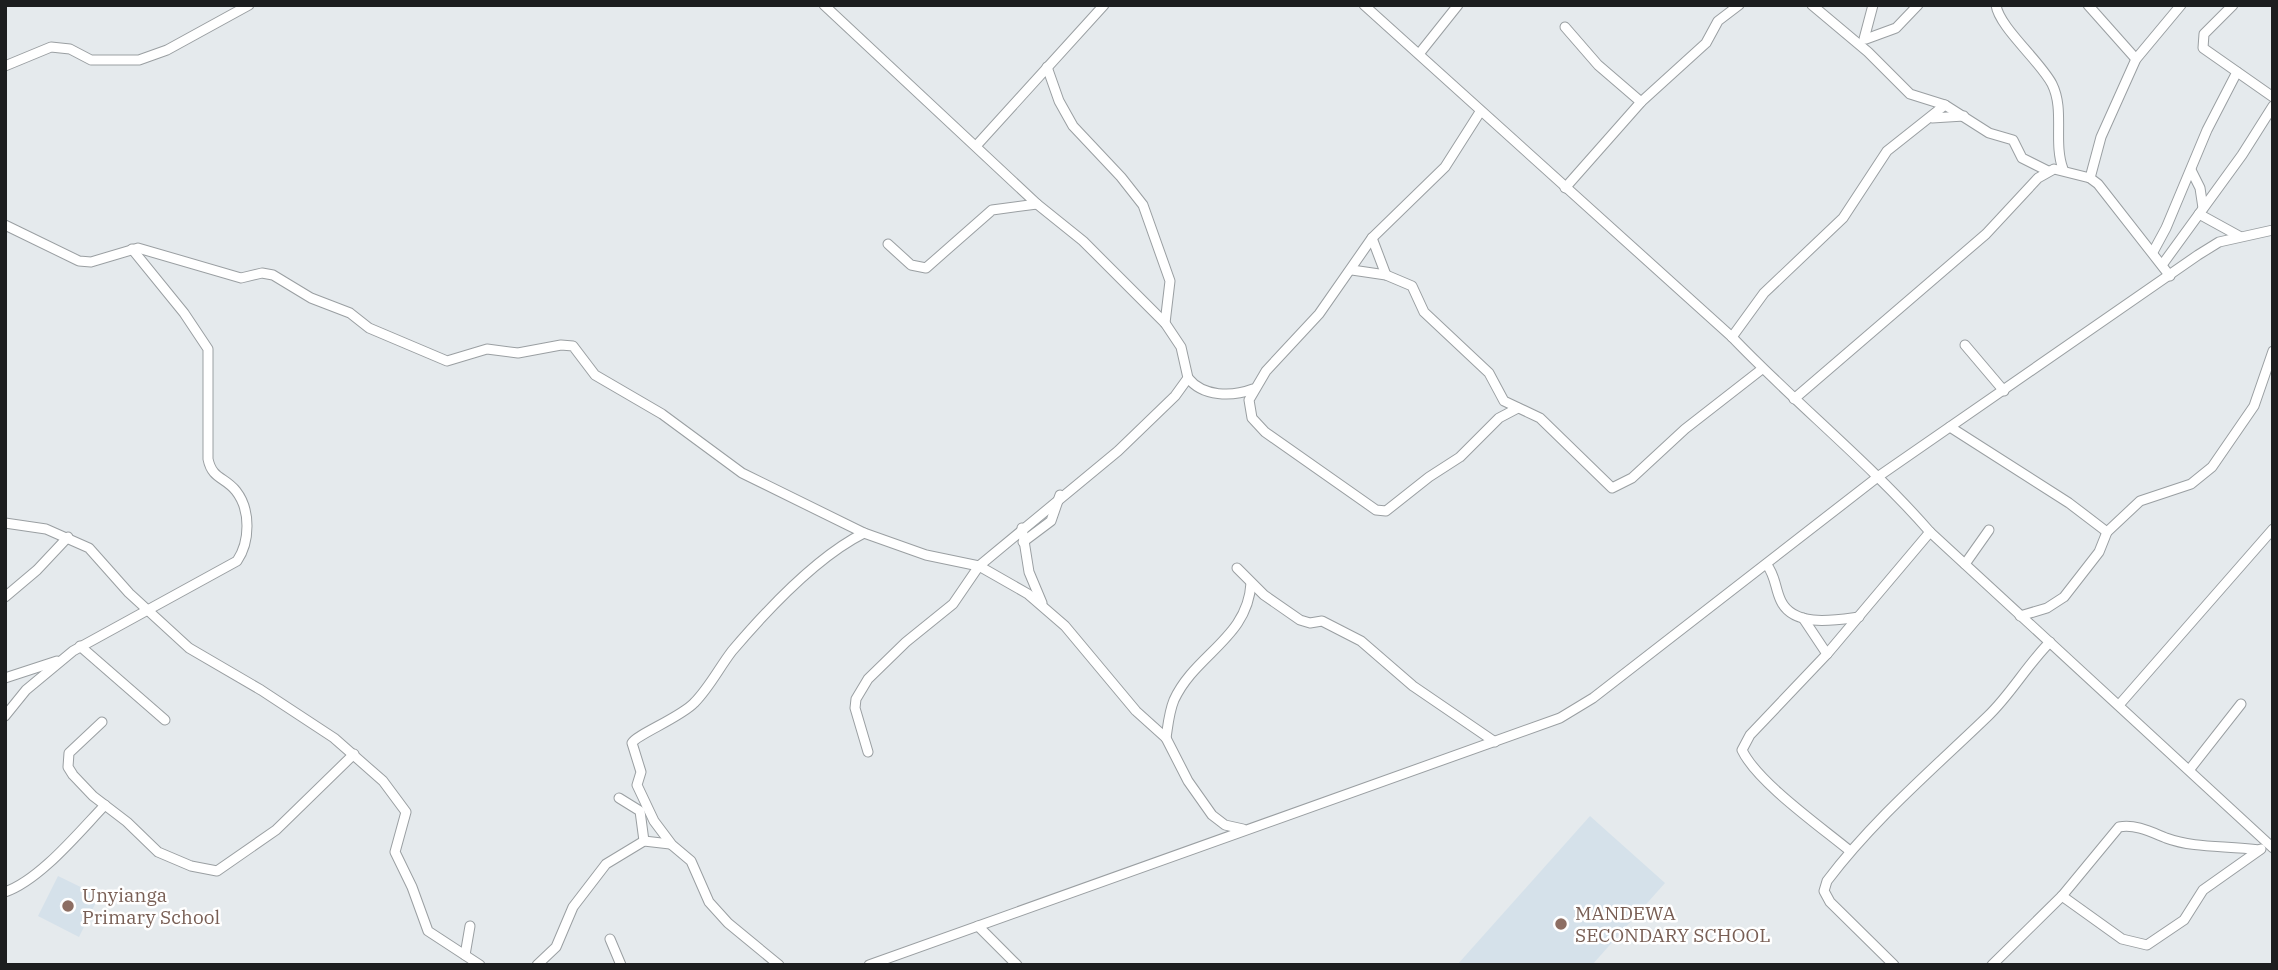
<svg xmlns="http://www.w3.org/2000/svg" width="2278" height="970" font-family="'IBM Plex Serif',serif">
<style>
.built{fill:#d5e1ea}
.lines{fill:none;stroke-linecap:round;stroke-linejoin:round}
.street-casing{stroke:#9a9fa2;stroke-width:11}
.street{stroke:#fff;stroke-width:9}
.education-dot{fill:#8d6e63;stroke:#fff;stroke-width:2.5}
.labels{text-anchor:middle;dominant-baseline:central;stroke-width:5;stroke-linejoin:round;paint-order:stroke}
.education-label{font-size:19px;fill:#785e54;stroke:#fff;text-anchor:start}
</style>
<rect width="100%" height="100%" fill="#e5eaed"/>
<!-- built -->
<g class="built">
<polygon points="1590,816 1665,883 1592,965 1457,965"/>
<polygon points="58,876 99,896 79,937 38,916"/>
</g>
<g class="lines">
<!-- street casing -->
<g class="street-casing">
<g id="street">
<polyline points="824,5 1037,204 1083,241 1165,323 1181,347 1188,378 1175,396 1118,451 979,566 953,604 906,642 868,679 856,699 855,708 868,752"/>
<path d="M 1364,5 L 1732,337 C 1796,404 1869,462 1930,532 L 2273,848"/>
<polyline points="1812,5 1868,52 1910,94 1945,105 1989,133 2013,140 2022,158 2048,171"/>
<path d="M 1996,5 C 1999,27 2040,61 2052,84 C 2065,110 2053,142 2063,169"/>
<polyline points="2088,5 2136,59"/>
<polyline points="2233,5 2204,34 2203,48 2273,97"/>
<polyline points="1565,27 1598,65 1641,102"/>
<polyline points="1864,39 1873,5"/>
<polyline points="1866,39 1896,28 1918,5"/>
<polyline points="1419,54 1458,5"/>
<polyline points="5,66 51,47 70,49 91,60 139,60 167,50 249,5"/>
<polyline points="1047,67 1059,101 1073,126 1121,177 1143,205 1170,281 1165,323"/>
<polyline points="1480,112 1445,167 1372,238 1319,314 1266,371 1249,400 1252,418 1265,432 1376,510 1386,511 1429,477 1460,457 1499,418 1518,408"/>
<polyline points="1932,118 1964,116"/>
<polyline points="976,146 1104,5"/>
<polyline points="2191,170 2200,188 2203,208"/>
<polyline points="2090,178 2101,137 2136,59 2181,5"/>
<polyline points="1565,188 1641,102 1706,43 1718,21 1739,5"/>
<polyline points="2199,214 2239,236"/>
<polyline points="5,225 79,261 91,262 138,248 241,278 262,273 273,275 311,298 350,313 369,328 447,361 487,349 518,353 561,345 573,346 595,375 662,414 742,473 864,533 926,555 979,566 1028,594 1065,626 1136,711 1166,738 1188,781 1212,815 1225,825 1243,829"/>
<polyline points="1372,238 1386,275"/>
<polyline points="888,244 911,265 926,268 992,210 1037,204"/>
<polyline points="2153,252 2166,228 2207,130 2237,72"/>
<polyline points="2162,265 2242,155 2273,106"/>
<polyline points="1352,270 1386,275 1412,286 1424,312 1489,373 1504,401 1540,418 1612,488 1632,478 1685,429 1762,369"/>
<polyline points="1732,337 1764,293 1843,218 1887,151 1945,105"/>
<polyline points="1965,345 2004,391"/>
<path d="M 1188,378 C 1203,397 1232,397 1253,389"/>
<polyline points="1794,399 1986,234 2038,178 2054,169 2090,178 2098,184 2170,276"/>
<polyline points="1950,427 2069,503 2107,532"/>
<polyline points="5,523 46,529 89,548 129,593 189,648 261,690 334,738 383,781 406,812 395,852 412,887 428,931 480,965"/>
<polyline points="1022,528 1029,572 1042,603"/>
<polyline points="1023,542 1051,521 1060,495"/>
<polyline points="1965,564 1989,530"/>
<path d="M 1767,565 C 1776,577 1775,589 1781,601 C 1794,628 1836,620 1859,617"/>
<polyline points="1237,568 1264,595 1300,620 1310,623 1322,621 1361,641 1413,686 1495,742"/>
<polyline points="5,597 37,570 68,537"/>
<polyline points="2020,616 2047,608 2064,597 2099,552 2107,532 2140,501 2191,484 2212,467 2254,406 2273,351"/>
<polyline points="1803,618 1827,654"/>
<polyline points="80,646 165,720"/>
<polyline points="5,678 57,661"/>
<polyline points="2119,705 2273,529"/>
<path d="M 5,716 L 26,690 L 73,651 L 237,561 C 250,542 251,510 236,491 C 225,477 212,479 208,459 L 208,349 L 184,313 L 132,249"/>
<polyline points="102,722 69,753 68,767 73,775 93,796 127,822 158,852 191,866 217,871 276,830 354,754"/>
<path d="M 1166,738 C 1168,725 1169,712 1174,700 C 1195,654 1248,638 1251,583"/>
<polyline points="2190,769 2241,704"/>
<polyline points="619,798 640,811 644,841"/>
<path d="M 1850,851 C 1821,827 1757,782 1742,750 L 1750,735 L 1827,654 L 1930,532"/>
<path d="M 5,892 C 40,880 79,832 105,805"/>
<polyline points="2062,896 2122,939 2147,945 2184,920 2203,890 2261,849"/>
<polyline points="978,926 1017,965"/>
<polyline points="610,939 621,965"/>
<polyline points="465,955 470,926"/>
<polyline points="537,965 556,947 573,907 606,864 644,841 670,844"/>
<path d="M 779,965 L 728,923 L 709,902 L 691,861 L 672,845 L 654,821 L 637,785 L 641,772 L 632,743 C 636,735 681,717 694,703 C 709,688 719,668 732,651 C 766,611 818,556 864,533"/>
<polyline points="869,965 1560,718 1593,698 1879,476 2198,255 2219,242 2273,230"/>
<path d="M 1894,965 L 1830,902 L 1824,891 L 1827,881 C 1874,819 1933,769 1988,716 C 2011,694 2027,665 2050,642"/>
<path d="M 1992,965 L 2062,896 L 2119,827 C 2136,824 2151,832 2166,838 C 2196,849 2228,845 2259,850"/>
</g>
</g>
<!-- street -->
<use href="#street" class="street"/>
</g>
<!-- markers -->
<g class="education-dot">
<circle cx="68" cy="906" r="7"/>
<circle cx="1561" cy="924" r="7"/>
</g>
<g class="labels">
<!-- education labels -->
<g class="education-label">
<text x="82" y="895">Unyianga<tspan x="82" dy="22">Primary School</tspan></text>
<text x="1575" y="913">MANDEWA<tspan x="1575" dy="22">SECONDARY SCHOOL</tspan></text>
</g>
</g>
<!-- border -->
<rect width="2278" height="970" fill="none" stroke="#1c1e1f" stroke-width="14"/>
</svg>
